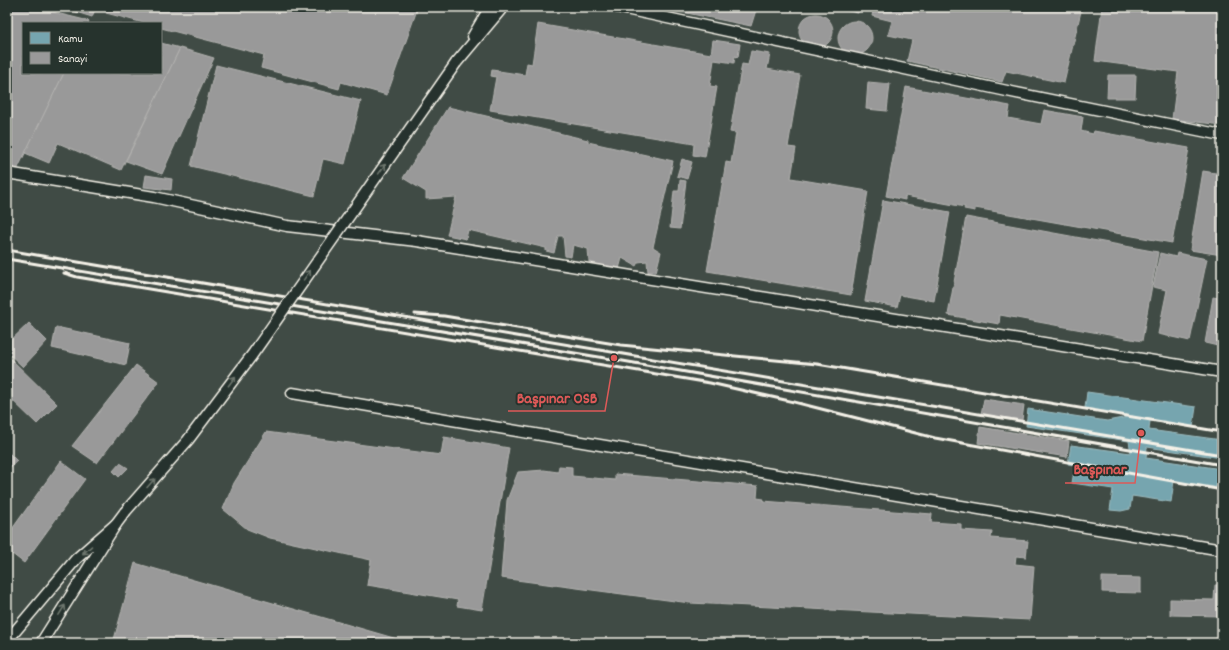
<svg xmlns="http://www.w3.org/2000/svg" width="1229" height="650" font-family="Dekko,sans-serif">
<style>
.built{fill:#404b44;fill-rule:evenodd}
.public{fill:#76a5af;stroke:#9cbcc0}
.industry{fill:#999;stroke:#b4b3b1}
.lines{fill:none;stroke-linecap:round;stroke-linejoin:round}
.minor-casing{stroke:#f4f1e8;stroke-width:13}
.minor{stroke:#26332d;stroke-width:10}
.rail{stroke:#f4f1e8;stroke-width:3}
.minor-bridge-casing{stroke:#f4f1e8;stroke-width:13;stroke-linecap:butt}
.minor-bridge{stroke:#26332d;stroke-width:10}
.oneway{stroke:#6e766e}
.leader{fill:none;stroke:#de5a58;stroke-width:1.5}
.callout-dot{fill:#de5a58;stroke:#26332d;stroke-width:1.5}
.callout-label{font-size:16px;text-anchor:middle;font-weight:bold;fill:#de5a58;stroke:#26332d;stroke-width:4;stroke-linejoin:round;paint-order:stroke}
</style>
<rect width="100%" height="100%" fill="#323e38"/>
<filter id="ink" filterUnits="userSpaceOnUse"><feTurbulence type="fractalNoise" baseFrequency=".025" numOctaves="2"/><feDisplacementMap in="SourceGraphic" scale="8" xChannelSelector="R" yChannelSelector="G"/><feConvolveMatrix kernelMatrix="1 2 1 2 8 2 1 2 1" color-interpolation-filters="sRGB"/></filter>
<g filter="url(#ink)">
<!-- built -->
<path class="built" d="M 7,7 L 1222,7 L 1222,643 L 7,643 ZM 23,23 L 161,23 L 161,73 L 23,73 Z"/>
<!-- public -->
<polygon class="public" points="1087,392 1196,407 1193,427 1150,421 1149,430 1222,440 1222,458 1147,447 1146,458 1222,469 1222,488 1174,481 1171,502 1132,496 1130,509 1121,511 1110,510 1113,489 1072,483 1075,465 1068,464 1071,445 1131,453 1129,441 1026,426 1028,409 1107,421 1133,416 1085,408"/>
<!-- industry -->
<g class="industry">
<polygon points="7,7 32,7 89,21 88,23 23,23 23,73 64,73 17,170 7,165"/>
<polygon points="60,7 96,7 92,17"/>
<polygon points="108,7 418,7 387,95 341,82 339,89 261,68 264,55 161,28 161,23 144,23 106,13"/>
<polygon points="657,7 757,7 751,26"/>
<polygon points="831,7 860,7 858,13"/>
<polygon points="874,7 1082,7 1064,83 1006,71 1002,82 907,61 912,40 888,35 892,21 872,16"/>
<polygon points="1102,7 1222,7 1222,125 1172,119 1178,72 1095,61"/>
<circle cx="816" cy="31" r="17"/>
<circle cx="855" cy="38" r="17"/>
<polygon points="538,24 711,54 713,40 740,44 738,57 735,56 734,63 714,60 710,86 717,87 705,157 693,155 694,144 490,110 496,77 491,76 492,70 525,75 527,63 532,64"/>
<polygon points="161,43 180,48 121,170 58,143 49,163 25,153 64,73 161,73"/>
<polygon points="180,48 214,58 162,174 126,161"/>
<polygon points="751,51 770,54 767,69 800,75 788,147 796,148 791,178 868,191 851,295 707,271 726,162 731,163 736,133 730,132 742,64 748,65"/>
<polygon points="216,65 361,101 345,164 323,159 314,196 191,166"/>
<polygon points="1108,75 1136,75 1135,98 1107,98"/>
<polygon points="868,82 890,84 887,111 866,109"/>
<polygon points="906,87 1010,106 1008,118 1041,124 1044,110 1083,117 1081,131 1093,134 1094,131 1189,148 1172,243 975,208 975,211 964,209 965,207 905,196 905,200 886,196"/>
<polygon points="448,107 588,140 588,142 673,161 653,247 661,252 656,272 648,272 647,261 638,262 636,266 622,258 619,269 589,262 588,249 573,245 571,257 565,256 563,236 558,236 554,253 546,251 546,248 468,230 466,239 447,235 456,197 426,199 426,192 403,178"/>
<polygon points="682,159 692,162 687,179 677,176"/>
<polygon points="1203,171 1222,174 1222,255 1190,250"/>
<polygon points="146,175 172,179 171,190 144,187"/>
<polygon points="680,180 686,181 680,229 670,228 674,191 679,191"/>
<polygon points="883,200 950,212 934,301 900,295 897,307 865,301"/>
<polygon points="966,217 1158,252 1142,341 1000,315 999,324 948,315"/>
<polygon points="1160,253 1176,257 1177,253 1207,259 1190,341 1158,334 1167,290 1153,287"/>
<polygon points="1221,283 1222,283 1222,347 1205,343 1213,297 1218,298"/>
<polygon points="29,323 47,341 23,367 7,352 7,344"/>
<polygon points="56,327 130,343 126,365 52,348"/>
<polygon points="7,355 57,404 37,424 7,395"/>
<polygon points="136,365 159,382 97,463 72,446"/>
<polygon points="984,399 1024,405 1022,420 981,414"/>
<polygon points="980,427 1069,441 1067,457 978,443"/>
<polygon points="266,432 441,455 444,437 509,448 482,610 457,606 458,600 367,585 371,560 270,538 247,529 223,509 234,483"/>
<polygon points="7,451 17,461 7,470"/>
<polygon points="61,461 85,479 24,563 7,550 7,536"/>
<polygon points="120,463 128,468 119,477 113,471"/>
<polygon points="559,466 572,467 572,476 615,480 615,474 758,486 757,498 764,499 763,501 932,514 931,522 961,524 961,530 992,532 991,538 1028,541 1026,557 1016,556 1015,564 1034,566 1030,620 690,603 501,578 507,500 518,472 544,470 558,472"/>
<polygon points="135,563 411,643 113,643"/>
<polygon points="1102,577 1141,578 1141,593 1102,592"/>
<polygon points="1215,585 1222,585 1222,616 1170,615 1170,599 1214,600"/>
</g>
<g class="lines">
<!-- minor casing -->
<g class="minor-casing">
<g id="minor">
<polyline points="616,7 1007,91 1222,135"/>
<polyline points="473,36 490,7"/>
<polyline points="456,63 503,7"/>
<polyline points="7,173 154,197 287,226 417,241 1222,372"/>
<polyline points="292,393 1222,550"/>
<polyline points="7,641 76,559 116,524"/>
<polyline points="41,643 116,524 125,512"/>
</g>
</g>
<!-- minor -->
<use href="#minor" class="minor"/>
<!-- rail -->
<g class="rail">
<polyline points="7,250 1222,455"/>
<polyline points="7,259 617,360 1222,465"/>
<polyline points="64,273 77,277 710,383 794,402 935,438 1222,490"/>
<polyline points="415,314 444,316 621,345 817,364 1222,432"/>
</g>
<!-- minor-bridge casing -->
<g class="minor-bridge-casing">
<polyline id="minor-bridge" points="125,512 188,440 252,355 456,63"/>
</g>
<!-- minor-bridge -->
<use href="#minor-bridge" class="minor-bridge"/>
</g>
<!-- one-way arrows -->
<defs><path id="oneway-shaft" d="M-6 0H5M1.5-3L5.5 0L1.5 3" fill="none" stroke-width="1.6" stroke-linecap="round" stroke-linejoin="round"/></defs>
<g class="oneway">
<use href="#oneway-shaft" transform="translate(382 169) rotate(-55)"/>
<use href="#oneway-shaft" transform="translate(307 275) rotate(-55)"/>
<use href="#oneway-shaft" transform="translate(232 381) rotate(-53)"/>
<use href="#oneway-shaft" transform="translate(151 483) rotate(-48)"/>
<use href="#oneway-shaft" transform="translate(87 550) rotate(139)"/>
<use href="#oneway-shaft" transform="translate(62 610) rotate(-58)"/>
</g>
</g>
<!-- callouts -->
<path class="leader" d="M614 358L605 411H508M1141 433L1135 483H1065"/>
<g class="callout-dot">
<circle cx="614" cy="358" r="4"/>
<circle cx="1141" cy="433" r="4"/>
</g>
<g class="callout-label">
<text x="557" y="403">Başpınar OSB</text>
<text x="1100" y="474">Başpınar</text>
</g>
<!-- margin -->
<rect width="1229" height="650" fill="none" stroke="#26332d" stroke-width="24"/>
<rect x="12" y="12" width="1205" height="626" fill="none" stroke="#f4f1e8" stroke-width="1.5" filter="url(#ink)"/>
<!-- legend -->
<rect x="22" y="22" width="140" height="52" fill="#26332d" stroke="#787f78"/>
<rect x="30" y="32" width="20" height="12" fill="#76a5af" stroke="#787f78"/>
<text x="58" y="42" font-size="12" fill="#f4f1e8">Kamu</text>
<rect x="30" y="52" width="20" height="12" fill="#999999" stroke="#787f78"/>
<text x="58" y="62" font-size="12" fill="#f4f1e8">Sanayi</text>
</svg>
